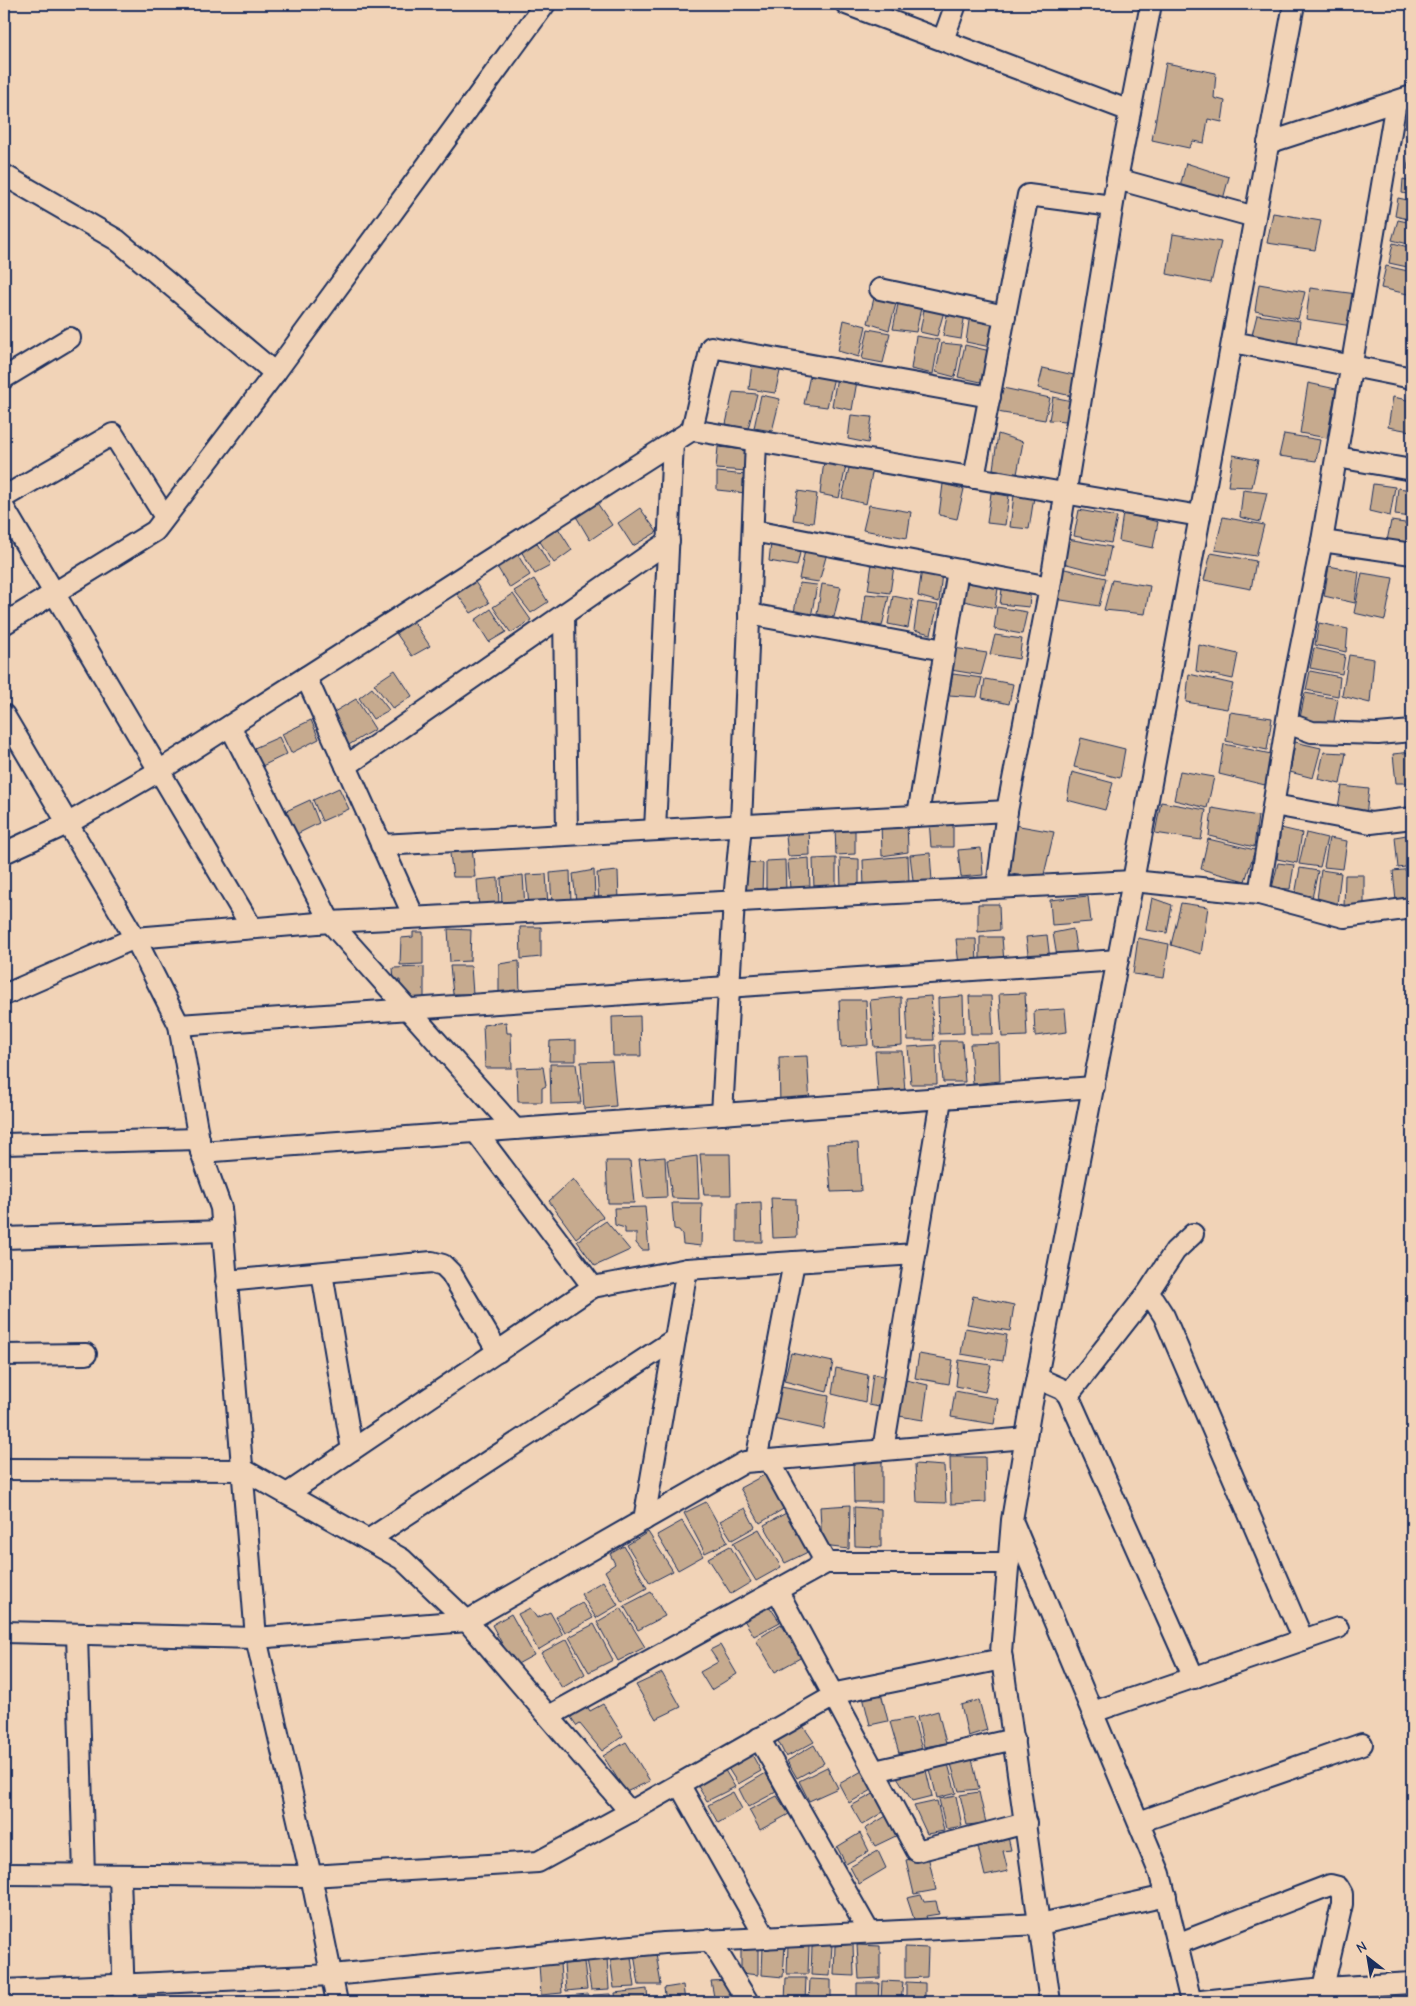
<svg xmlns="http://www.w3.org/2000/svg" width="1416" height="2006" font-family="'Comic Neue',sans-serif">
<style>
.building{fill:#c6aa8e;stroke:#1b2f5e}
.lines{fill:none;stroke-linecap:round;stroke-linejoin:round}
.minor-casing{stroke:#1b2f5e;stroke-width:24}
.minor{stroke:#f1d3b7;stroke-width:20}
</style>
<rect width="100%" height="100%" fill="#f1d3b7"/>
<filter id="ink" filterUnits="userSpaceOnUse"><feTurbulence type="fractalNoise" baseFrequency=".02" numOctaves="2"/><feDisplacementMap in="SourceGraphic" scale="10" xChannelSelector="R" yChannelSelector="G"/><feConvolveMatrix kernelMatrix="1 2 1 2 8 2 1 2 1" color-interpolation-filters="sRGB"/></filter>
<g filter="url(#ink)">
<!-- building -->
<g class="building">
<polygon points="1166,63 1216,73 1214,98 1225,101 1222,122 1208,119 1204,143 1193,141 1189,148 1152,140"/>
<polygon points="1410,150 1412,150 1412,170 1407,169"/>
<polygon points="1186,163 1229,177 1222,203 1179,191"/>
<polygon points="1412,173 1412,195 1402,193 1403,179 1410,181"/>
<polygon points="1398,198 1412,201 1412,220 1395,216"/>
<polygon points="1273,213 1321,221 1315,250 1267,243"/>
<polygon points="1398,220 1412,223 1412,245 1392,240"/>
<polygon points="1173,234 1221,242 1211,283 1167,274"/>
<polygon points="1393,243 1412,248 1412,268 1389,263"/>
<polygon points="1386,266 1412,272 1412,295 1381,288"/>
<polygon points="1259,284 1305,292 1298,319 1255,311"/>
<polygon points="1310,288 1357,294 1352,326 1306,319"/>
<polygon points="875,294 897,300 889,330 868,323"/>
<polygon points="899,299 922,303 916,332 893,329"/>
<polygon points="925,304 945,308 937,336 920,332"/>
<polygon points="948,310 965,313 961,339 943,336"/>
<polygon points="970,314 999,320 995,348 966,342"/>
<polygon points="1257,315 1300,321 1297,347 1251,339"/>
<polygon points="844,320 866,326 859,357 838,351"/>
<polygon points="868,329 890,333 883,363 862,359"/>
<polygon points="916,336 939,340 933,374 911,369"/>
<polygon points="942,343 961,345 955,377 936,372"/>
<polygon points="965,345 990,351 981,382 958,377"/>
<polygon points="752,363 781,367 775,393 749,389"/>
<polygon points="1043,368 1074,375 1071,396 1038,388"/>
<polygon points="810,375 834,377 827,407 804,404"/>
<polygon points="837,377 857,381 852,410 832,406"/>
<polygon points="1308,383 1336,389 1327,438 1300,433"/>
<polygon points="1003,388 1050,398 1045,420 997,412"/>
<polygon points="733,392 757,394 748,429 726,424"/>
<polygon points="761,395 780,399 772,431 754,428"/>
<polygon points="1053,397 1072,401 1067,421 1049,420"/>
<polygon points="1393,397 1412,401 1410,431 1388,427"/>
<polygon points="851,415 872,417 868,443 848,439"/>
<polygon points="998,434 1023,442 1017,474 993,469"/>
<polygon points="1284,434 1320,440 1316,461 1279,456"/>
<polygon points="718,447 748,450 748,471 716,469"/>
<polygon points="1233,455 1258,460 1252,487 1228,486"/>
<polygon points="824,461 846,466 839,498 820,494"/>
<polygon points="850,464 873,468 866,504 842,498"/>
<polygon points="717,472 746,475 746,493 717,490"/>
<polygon points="943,484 964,489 957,519 939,515"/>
<polygon points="1373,484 1395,487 1390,516 1369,511"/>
<polygon points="1398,488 1412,490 1412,517 1395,515"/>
<polygon points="1243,490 1267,493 1260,522 1240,517"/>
<polygon points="798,491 817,494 813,523 793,520"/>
<polygon points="991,493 1009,496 1005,525 987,523"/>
<polygon points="1014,495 1034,497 1029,529 1010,527"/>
<polygon points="593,497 612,525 590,540 574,513"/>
<polygon points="869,505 911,512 907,538 863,530"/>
<polygon points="640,508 657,532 633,546 618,523"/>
<polygon points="1079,510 1117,517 1111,543 1074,536"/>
<polygon points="1123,513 1158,522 1153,548 1119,541"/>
<polygon points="1223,517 1264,525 1256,556 1215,550"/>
<polygon points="1391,521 1412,524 1408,550 1386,546"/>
<polygon points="556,525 572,550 554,563 537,537"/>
<polygon points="1068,539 1111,547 1105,574 1063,563"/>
<polygon points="535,540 550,566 535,574 521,551"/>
<polygon points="771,543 801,548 797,566 769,561"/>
<polygon points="805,550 827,553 819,582 799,579"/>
<polygon points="516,552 530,575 510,588 496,565"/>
<polygon points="1211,553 1256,561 1251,589 1204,580"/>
<polygon points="872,564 894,566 890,593 868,590"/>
<polygon points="1329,566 1359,572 1355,603 1324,596"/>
<polygon points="1060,568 1106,578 1099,606 1055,599"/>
<polygon points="922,569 942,572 939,602 918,596"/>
<polygon points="1362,573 1393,578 1385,620 1354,613"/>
<polygon points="967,578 999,582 995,608 964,601"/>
<polygon points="473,579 489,603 471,613 455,591"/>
<polygon points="534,579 548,602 531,613 514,591"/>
<polygon points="1112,580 1150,586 1145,614 1104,610"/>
<polygon points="1003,582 1031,587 1029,607 1000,604"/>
<polygon points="799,583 817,585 811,617 794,613"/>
<polygon points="822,584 841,587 834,617 817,614"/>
<polygon points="513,594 531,620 511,633 493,607"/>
<polygon points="866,594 889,596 882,626 862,623"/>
<polygon points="893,596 913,600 908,628 888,624"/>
<polygon points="918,602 938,605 931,634 914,630"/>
<polygon points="997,607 1027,612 1022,634 994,629"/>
<polygon points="491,609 506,632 489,642 475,620"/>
<polygon points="413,621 430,646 412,656 396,633"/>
<polygon points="1319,623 1348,629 1346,652 1315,645"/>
<polygon points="995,635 1022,639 1019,659 990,654"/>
<polygon points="1199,645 1238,654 1233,679 1196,671"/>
<polygon points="954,648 987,653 981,675 951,670"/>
<polygon points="1314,648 1345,655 1342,674 1310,668"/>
<polygon points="1349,655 1374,659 1370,703 1342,696"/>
<polygon points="395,670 412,696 393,709 374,684"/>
<polygon points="1310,671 1340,677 1338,696 1306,690"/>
<polygon points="953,674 982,678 977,697 949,695"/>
<polygon points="1189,674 1233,684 1227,709 1186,702"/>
<polygon points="985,679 1013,684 1009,704 982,698"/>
<polygon points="372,688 389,710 373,719 359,698"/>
<polygon points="1305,693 1338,699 1333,726 1300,718"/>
<polygon points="356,699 375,729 347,746 329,715"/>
<polygon points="1230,712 1272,718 1267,750 1226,741"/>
<polygon points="311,720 319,739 291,753 282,734"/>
<polygon points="279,737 287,754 260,767 252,749"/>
<polygon points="1081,738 1125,749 1120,778 1074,767"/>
<polygon points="1295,742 1321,748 1313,778 1290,772"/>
<polygon points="1224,744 1271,754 1265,785 1219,774"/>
<polygon points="1324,752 1346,753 1340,784 1318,779"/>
<polygon points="1412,752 1412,783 1396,783 1393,754"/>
<polygon points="1180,771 1214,777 1207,808 1174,800"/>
<polygon points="1072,772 1113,783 1105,810 1067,800"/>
<polygon points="1342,786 1369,789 1366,816 1337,812"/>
<polygon points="339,788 349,809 322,821 313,800"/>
<polygon points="310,800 319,823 297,834 284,812"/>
<polygon points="1161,802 1206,810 1201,840 1155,833"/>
<polygon points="1212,808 1258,816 1254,847 1209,836"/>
<polygon points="953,818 953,847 931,847 929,819"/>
<polygon points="907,819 908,852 882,856 881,822"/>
<polygon points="855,824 855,854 836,855 835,826"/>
<polygon points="809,825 810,855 788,856 785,826"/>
<polygon points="1014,825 1054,832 1043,879 1005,873"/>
<polygon points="1281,828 1302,833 1297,863 1277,859"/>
<polygon points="1306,833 1327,838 1320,867 1299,864"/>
<polygon points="1412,834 1412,866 1398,868 1395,837"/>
<polygon points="1329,838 1347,841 1343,869 1324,867"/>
<polygon points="1208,839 1255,850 1245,881 1201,869"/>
<polygon points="449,846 472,846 475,877 453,877"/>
<polygon points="981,848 983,875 961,877 958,850"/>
<polygon points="930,853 932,881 913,881 910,855"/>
<polygon points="908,856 909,883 864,887 863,860"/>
<polygon points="809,858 810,889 790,889 788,860"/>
<polygon points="836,858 836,888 814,889 813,859"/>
<polygon points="840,858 859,859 859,886 841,888"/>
<polygon points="785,860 786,891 766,891 766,861"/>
<polygon points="743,862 763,863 762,893 743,893"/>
<polygon points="1278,863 1294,865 1290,889 1272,888"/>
<polygon points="1300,868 1318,871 1312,898 1295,895"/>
<polygon points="1412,869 1412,901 1396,901 1393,871"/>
<polygon points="594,870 595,901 576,901 573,874"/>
<polygon points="1321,870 1341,873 1337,904 1317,899"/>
<polygon points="570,871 571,903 552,904 550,873"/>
<polygon points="618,871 619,901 599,901 597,873"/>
<polygon points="546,874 548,906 529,906 526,875"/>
<polygon points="523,875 525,908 502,907 501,878"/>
<polygon points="1345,875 1364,875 1364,908 1344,907"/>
<polygon points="498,878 499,909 479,909 477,880"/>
<polygon points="1088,896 1091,922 1052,925 1050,900"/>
<polygon points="1152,898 1172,905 1167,933 1146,930"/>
<polygon points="1181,903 1208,907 1201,954 1171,945"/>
<polygon points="978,904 999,904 1000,930 978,932"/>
<polygon points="520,927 541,927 541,957 521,959"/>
<polygon points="448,929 471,930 470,961 450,962"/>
<polygon points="1073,929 1077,955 1057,957 1053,933"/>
<polygon points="413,932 423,932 423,964 400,965 401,938 413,937"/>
<polygon points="1047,935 1050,960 1029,962 1026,937"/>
<polygon points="980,937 1002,937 1004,962 980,963"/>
<polygon points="1138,938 1169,944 1164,978 1133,974"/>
<polygon points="956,939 976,939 977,966 959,965"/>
<polygon points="519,961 520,992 499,992 499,964"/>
<polygon points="450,966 471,966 473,994 453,994"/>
<polygon points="424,967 424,998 402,997 400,980 394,981 393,968"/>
<polygon points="1025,993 1027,1036 1002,1037 999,994"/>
<polygon points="931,996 934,1040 908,1040 906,998"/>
<polygon points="963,996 964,1033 939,1034 938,998"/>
<polygon points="969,996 991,996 993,1034 971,1034"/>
<polygon points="901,997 902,1045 874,1047 870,1000"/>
<polygon points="839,1000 866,1000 868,1045 841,1047"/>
<polygon points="1065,1009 1067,1032 1035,1036 1034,1011"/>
<polygon points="640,1016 641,1056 613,1056 612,1017"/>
<polygon points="506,1022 507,1033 511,1033 512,1068 485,1068 483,1025"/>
<polygon points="576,1040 576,1061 549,1061 550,1041"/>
<polygon points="940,1041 962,1041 965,1082 943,1082"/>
<polygon points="999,1043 1000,1081 973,1084 970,1044"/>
<polygon points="936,1045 937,1084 911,1084 908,1047"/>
<polygon points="875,1051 902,1051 905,1092 878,1093"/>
<polygon points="807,1056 810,1104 780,1105 779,1057"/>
<polygon points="612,1061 616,1106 584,1109 581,1062"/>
<polygon points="550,1064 576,1064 581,1103 551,1104"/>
<polygon points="543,1067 546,1086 542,1088 542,1102 518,1102 517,1068"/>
<polygon points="858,1143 861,1191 831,1192 827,1144"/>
<polygon points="700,1154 730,1154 731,1195 704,1195"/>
<polygon points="697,1156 699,1199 672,1198 667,1160"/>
<polygon points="665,1157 667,1197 644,1198 639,1159"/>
<polygon points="606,1161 630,1161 634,1203 608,1203"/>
<polygon points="573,1179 603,1217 576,1238 549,1201"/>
<polygon points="771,1198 796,1199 797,1237 773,1238"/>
<polygon points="761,1202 762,1242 737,1242 737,1203"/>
<polygon points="672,1203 702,1203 701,1246 683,1244 682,1234 679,1230 674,1229"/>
<polygon points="645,1207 649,1250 642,1250 636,1243 636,1233 625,1233 625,1228 615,1225 614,1208"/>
<polygon points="606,1221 630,1250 595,1266 577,1241"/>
<polygon points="973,1296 1014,1305 1010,1331 967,1324"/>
<polygon points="965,1328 1007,1335 1003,1361 961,1354"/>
<polygon points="791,1353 833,1362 827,1392 784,1381"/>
<polygon points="919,1354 953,1360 949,1384 915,1378"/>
<polygon points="959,1360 991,1365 985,1392 956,1386"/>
<polygon points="836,1368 868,1375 865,1402 832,1394"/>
<polygon points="873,1374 887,1377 884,1408 869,1405"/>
<polygon points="906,1380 928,1385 923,1420 899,1416"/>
<polygon points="781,1387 829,1396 824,1429 773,1418"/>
<polygon points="955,1391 998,1399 994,1424 951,1417"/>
<polygon points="950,1457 985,1457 986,1502 951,1504"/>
<polygon points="853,1458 882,1458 882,1502 854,1502"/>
<polygon points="915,1464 944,1466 946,1503 917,1502"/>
<polygon points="766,1474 785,1508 760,1523 740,1488"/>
<polygon points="706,1502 728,1542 705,1553 684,1513"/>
<polygon points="850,1505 849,1549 822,1546 820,1507"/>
<polygon points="854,1507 881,1509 881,1547 855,1546"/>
<polygon points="745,1508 755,1527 732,1540 720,1521"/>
<polygon points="788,1512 810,1551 785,1563 764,1525"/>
<polygon points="682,1521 703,1556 678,1570 657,1535"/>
<polygon points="759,1529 781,1567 756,1581 733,1543"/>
<polygon points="648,1532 673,1571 650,1583 627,1545"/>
<polygon points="624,1546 647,1588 622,1602 605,1571 615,1564 610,1554"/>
<polygon points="730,1546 751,1582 731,1594 708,1558"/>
<polygon points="603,1581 618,1605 596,1618 581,1594"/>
<polygon points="651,1592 665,1616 638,1630 624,1606"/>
<polygon points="582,1603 593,1618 565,1633 556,1617"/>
<polygon points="767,1603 780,1622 754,1636 742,1617"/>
<polygon points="530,1608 537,1618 550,1612 563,1635 538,1650 518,1614"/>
<polygon points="621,1608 645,1647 618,1661 597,1622"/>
<polygon points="511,1614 534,1655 514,1666 492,1625"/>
<polygon points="594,1624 613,1660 589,1672 569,1637"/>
<polygon points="781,1624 802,1657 775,1672 756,1640"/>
<polygon points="567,1639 585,1674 562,1688 541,1653"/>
<polygon points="720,1645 737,1674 711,1690 700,1672 718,1662 710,1650"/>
<polygon points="662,1673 681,1707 656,1719 636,1685"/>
<polygon points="881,1693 888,1721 870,1725 863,1697"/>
<polygon points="979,1700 987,1730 968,1736 961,1705"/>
<polygon points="603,1704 623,1736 602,1751 580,1724 577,1726 570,1716 586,1705 590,1711"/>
<polygon points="938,1711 946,1743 924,1747 917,1717"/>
<polygon points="913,1718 922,1749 899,1753 890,1722"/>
<polygon points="801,1723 814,1742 786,1757 776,1737"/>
<polygon points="626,1742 650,1781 626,1792 603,1756"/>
<polygon points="814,1745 824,1763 797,1778 787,1761"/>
<polygon points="750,1751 761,1771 738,1784 726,1765"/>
<polygon points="972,1759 979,1789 959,1791 951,1764"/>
<polygon points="948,1764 956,1793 937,1798 930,1769"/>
<polygon points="925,1766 932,1796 912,1801 894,1772"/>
<polygon points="723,1767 735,1787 707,1801 696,1783"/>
<polygon points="827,1767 838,1788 809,1801 799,1781"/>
<polygon points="862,1771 872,1790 849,1803 839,1784"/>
<polygon points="766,1773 776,1792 748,1807 739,1789"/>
<polygon points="733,1792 742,1809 718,1823 708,1805"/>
<polygon points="877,1792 888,1809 862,1825 851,1806"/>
<polygon points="979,1792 986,1823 967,1825 960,1795"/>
<polygon points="777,1796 789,1814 760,1830 749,1810"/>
<polygon points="956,1796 962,1826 946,1829 939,1799"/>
<polygon points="937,1801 944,1831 927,1834 914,1806"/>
<polygon points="891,1813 902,1833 875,1846 865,1829"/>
<polygon points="860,1833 869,1851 846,1864 837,1847"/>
<polygon points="1008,1837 1011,1850 1003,1851 1008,1871 985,1876 977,1843"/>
<polygon points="878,1851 886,1868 859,1884 850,1867"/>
<polygon points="928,1856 936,1890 914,1894 906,1860"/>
<polygon points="921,1895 924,1902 936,1901 939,1914 926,1916 929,1924 916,1925 907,1898"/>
<polygon points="853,1944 854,1976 834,1975 835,1946"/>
<polygon points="785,1945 783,1977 762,1975 763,1946"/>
<polygon points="788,1945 809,1946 808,1974 787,1974"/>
<polygon points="832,1945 830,1976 811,1975 812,1947"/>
<polygon points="857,1945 880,1946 880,1978 859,1979"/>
<polygon points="741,1946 758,1947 758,1975 741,1973"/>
<polygon points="905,1947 928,1948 927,1977 905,1978"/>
<polygon points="656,1953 661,1985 639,1985 634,1954"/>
<polygon points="610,1956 631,1957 635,1987 614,1988"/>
<polygon points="607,1958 609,1989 591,1990 586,1959"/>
<polygon points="584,1962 587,1989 566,1991 564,1964"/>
<polygon points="560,1963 562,1993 541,1995 539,1964"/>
<polygon points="786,1978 806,1978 805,2002 785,2002"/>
<polygon points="810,1979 831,1980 831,2002 809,2002"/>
<polygon points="729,1980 736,2002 715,2002 711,1981"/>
<polygon points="882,1981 903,1982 901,2002 881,2002"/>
<polygon points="906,1982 925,1983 925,2002 906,2002"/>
<polygon points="857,1983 879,1983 878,2002 857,2002"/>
<polygon points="683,1985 685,2002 666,2002 664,1988"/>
<polygon points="647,1989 648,2002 616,2002 615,1993"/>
<polygon points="588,1994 589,2002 567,2002 566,1996"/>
<polygon points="610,1994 611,2002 593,2002 593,1995"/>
</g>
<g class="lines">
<!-- minor casing -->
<g class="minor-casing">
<g id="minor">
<polyline points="846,4 1130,111"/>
<polyline points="1151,4 1117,179 1255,217"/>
<polyline points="943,40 956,4"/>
<polyline points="1268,143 1412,96"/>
<polyline points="4,175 117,240 275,373 545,4"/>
<polyline points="880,289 1005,316"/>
<polyline points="1233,342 1412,378"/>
<polyline points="4,378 70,338"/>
<polyline points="692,430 711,347 990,397"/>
<polyline points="1337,457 1412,470"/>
<polyline points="974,478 1028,195 1112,206"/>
<polyline points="4,497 113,434 165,517"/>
<polyline points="4,508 252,928"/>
<polyline points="753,531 1050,587"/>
<polyline points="1322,541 1412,554"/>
<polyline points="564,614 567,834"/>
<polyline points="749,614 944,650"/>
<polyline points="4,624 155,531 275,373"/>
<polyline points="306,677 414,917"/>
<polyline points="4,715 135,938 179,1025 201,1152 221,1208 256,1638 311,1876 337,2002"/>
<polyline points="1287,723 1312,732 1378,734 1412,731"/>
<polyline points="230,726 330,922 515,1129"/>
<polyline points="346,766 669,541"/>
<polyline points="1274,805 1371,823 1412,818"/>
<polyline points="918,815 958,570"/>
<polyline points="655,830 673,442"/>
<polyline points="381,845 1007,811"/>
<polyline points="4,853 67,824 159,771 692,430 1200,516"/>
<polyline points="997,887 1007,811 1050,587 1117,179"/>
<polyline points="1259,894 1290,701 1322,541 1396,102"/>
<polyline points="4,995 135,938 330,922 1133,881 1259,894 1344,917 1412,908"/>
<polyline points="179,1025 1118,960"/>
<polyline points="722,1114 734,900 741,825 756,441"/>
<polyline points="4,1144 199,1139"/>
<polyline points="201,1152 1094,1087"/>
<polyline points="4,1238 223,1231"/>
<polyline points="322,1273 352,1450"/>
<polyline points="226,1281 432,1262 443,1265 451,1273 498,1352"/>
<polyline points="593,1287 687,1269"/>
<polyline points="1147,1294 1153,1299 1164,1316 1303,1640"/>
<polyline points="4,1355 86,1354"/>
<polyline points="1037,1378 1062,1389 1068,1395 1194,1678"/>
<polyline points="1068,1395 1147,1294 1175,1251 1193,1234"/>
<polyline points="883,1450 941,1099"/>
<polyline points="769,1460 826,1563"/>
<polyline points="756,1461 794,1262"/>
<polyline points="4,1469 244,1470 402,1559 467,1621 745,1462 1026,1438"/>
<polyline points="287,1494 593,1287 476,1132"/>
<polyline points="644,1520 687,1269 915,1254"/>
<polyline points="1014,1525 1160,1874 1191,2002"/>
<polyline points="368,1540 675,1339"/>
<polyline points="777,1590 917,1851 1026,1823"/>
<polyline points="4,1632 256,1638 467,1621 630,1812 538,1862 311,1876 4,1874"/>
<polyline points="77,1634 84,1875"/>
<polyline points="1093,1712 1338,1628"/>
<polyline points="549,1716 826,1563 1009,1563"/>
<polyline points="759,1738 869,1932"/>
<polyline points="875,1771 1014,1739"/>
<polyline points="679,1784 766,1938"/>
<polyline points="630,1812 841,1692 1002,1659"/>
<polyline points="1139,1822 1362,1744"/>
<polyline points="120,1875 124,2002"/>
<polyline points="710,1940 748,2002"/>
<polyline points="1177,1944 1330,1885 1338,1887 1342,1894 1342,1904 1323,1988"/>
<polyline points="4,1990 332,1975 664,1943 1040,1924 1166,1896"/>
<polyline points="1050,2002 1001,1652 1012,1520 1030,1413 1133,881 1294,4"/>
<polyline points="1192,2002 1323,1988 1412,1983"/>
</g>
</g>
<!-- minor -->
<use href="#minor" class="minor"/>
</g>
</g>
<!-- margin -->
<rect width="1416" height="2006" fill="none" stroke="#f1d3b7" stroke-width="20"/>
<rect x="10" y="10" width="1396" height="1986" fill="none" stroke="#1b2f5e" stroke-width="2" filter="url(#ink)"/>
<!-- north arrow -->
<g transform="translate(1368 1958) rotate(329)" stroke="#f1d3b7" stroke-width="4" paint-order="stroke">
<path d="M0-4L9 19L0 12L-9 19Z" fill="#1b2f5e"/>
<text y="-8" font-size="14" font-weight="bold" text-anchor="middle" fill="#1b2f5e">N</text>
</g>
</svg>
